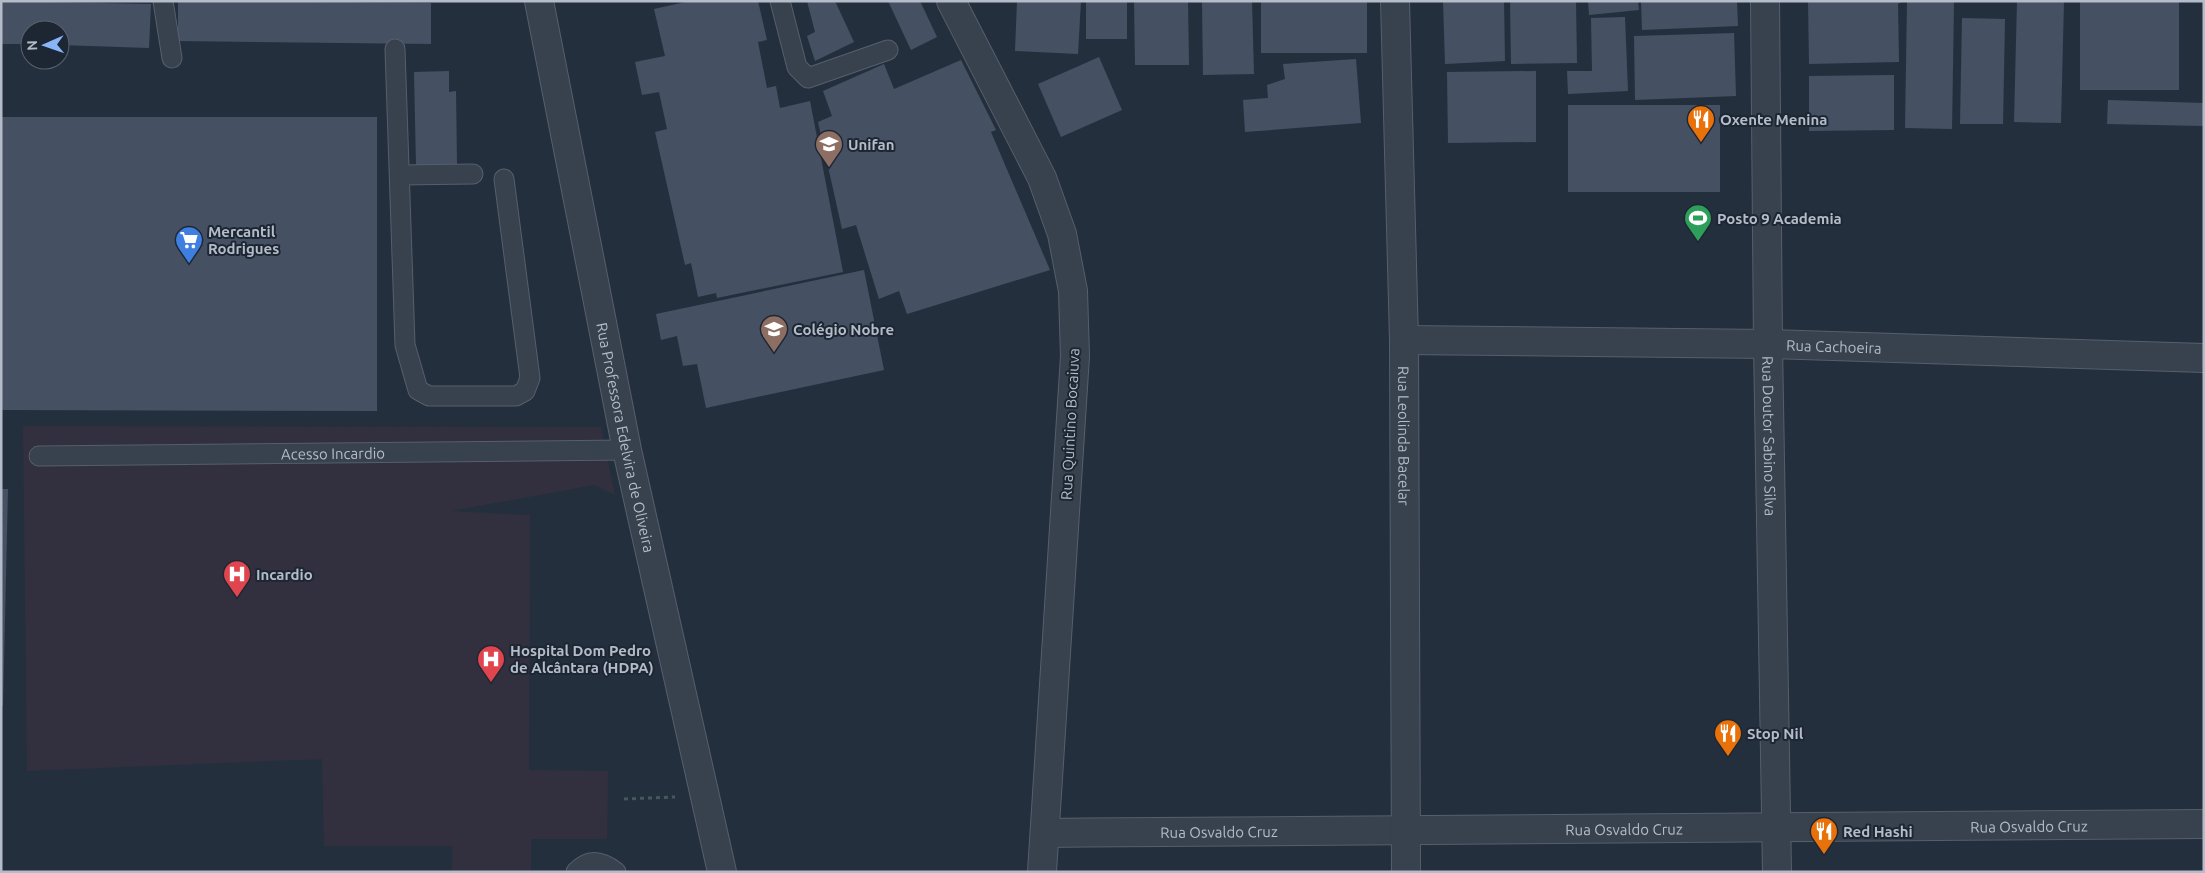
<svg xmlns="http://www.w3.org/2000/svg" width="2205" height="873" font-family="Ubuntu,sans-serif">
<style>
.medical{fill:#32303f}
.building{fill:#455162}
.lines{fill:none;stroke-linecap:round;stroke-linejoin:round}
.service-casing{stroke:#565f6c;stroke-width:21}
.minor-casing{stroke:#565f6c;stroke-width:30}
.tertiary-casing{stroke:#565f6c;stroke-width:30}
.path{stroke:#44595c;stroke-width:3;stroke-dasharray:4 4;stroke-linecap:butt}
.service{stroke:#38414e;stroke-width:19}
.minor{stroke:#38414e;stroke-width:28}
.tertiary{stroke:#38414e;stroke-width:28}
.labels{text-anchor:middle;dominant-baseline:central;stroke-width:4;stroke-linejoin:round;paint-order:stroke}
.poi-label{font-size:15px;font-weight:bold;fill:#b4bcc9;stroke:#1d2633;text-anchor:start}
.street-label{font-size:15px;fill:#b4bcc9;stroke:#1d2633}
</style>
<rect width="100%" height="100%" fill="#242f3e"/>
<!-- medical -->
<polygon class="medical" points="23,426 601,427 615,495 594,485 451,511 530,515 529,770 608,771 607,839 531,839 531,872 452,872 452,846 324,846 322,759 27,771"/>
<!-- building -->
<g class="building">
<polygon points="1,1 151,4 149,48 60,45 60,30 30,30 30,44 1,44"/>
<polygon points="178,1 431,3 431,44 178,41"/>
<polygon points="690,1 758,1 767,40 758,42 767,88 776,86 780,108 810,101 843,272 717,298 716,293 698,297 691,263 685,265 655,132 667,129 659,92 642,95 635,62 665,56 654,9"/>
<polygon points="807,1 835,1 854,42 815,61 807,36 815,32"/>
<polygon points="888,1 920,1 937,37 911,50"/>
<polygon points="1017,1 1081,1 1078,54 1015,51"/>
<rect x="1086" y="1" width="41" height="38"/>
<polygon points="1134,1 1188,1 1189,65 1135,65"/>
<polygon points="1202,1 1252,1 1254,74 1203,75"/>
<rect x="1261" y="1" width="106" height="52"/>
<polygon points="1443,1 1504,1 1505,61 1445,64"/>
<polygon points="1510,1 1576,1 1577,63 1511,64"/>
<polygon points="1588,1 1638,1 1639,10 1589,15"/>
<polygon points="1641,1 1737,1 1738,26 1642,30"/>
<polygon points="1808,1 1902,1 1898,4 1899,62 1809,64"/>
<polygon points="1907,1 1954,2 1952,129 1905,128"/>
<polygon points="2017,1 2064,1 2061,123 2014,122"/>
<polygon points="2080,1 2179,2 2179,90 2080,90"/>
<polygon points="1625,17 1628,91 1568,94 1567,71 1592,71 1591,18"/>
<polygon points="1962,18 2005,19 2003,124 1960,124"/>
<polygon points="1734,33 1736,96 1635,100 1634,36"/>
<polygon points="1099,57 1122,110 1061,137 1038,84"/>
<polygon points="1356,59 1361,123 1245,132 1243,100 1268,98 1267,85 1285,79 1283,64"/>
<polygon points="961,60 996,130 991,132 1050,270 907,314 899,291 879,299 856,225 842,229 818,122 832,116 823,91 884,64 894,89"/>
<polygon points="449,71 449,92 456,91 457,164 416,165 414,72"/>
<polygon points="1536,71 1536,142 1448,143 1447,72"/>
<polygon points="1894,75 1894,130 1809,131 1809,76"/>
<polygon points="2108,100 2204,103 2204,126 2107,124"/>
<rect x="1568" y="105" width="152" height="87"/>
<polygon points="1,117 377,117 377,411 1,410"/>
<polygon points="864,270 884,370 706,408 697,364 683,366 677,336 661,340 656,314"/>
<polygon points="1,489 8,489 3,706 1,706"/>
</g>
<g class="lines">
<!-- service casing -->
<g class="service-casing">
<g id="service">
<polyline points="163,1 172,58"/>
<polyline points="780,1 797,67 808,78 888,50"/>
<polyline points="395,49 405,345 418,390 429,396 516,396 525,391 530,378 504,179"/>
<polyline points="400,175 473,174"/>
<path id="s1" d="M 39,456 L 627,450"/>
<path d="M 576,872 C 589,858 602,861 616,872"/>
</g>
</g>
<!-- minor casing -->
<g class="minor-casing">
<g id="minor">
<polyline points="951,1 1042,178 1062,234 1073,291 1075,356 1042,872"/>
<path id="s2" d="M 1404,340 L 1768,344 L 2204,358"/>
<path id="s3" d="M 1045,833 C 1431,829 1817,829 2204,824"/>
</g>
</g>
<!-- tertiary casing -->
<g class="tertiary-casing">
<g id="tertiary">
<path id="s4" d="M 539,1 L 627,450 L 722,872"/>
<path id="s5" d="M 1395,1 L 1404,340 L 1406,872"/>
<path id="s6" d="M 1765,1 L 1768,344 L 1777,872"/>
</g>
</g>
<!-- path -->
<polyline class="path" points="624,799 675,797"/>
<!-- service -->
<use href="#service" class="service"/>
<!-- minor -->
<use href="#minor" class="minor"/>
<!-- tertiary -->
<use href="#tertiary" class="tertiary"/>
</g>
<!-- icons -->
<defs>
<g id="restaurant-pin" transform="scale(1.4375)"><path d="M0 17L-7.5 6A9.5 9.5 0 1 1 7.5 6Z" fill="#e8710a" stroke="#1d2633"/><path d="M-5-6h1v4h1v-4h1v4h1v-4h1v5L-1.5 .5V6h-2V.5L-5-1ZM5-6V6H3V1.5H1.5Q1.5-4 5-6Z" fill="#fff"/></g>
<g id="university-pin" transform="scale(1.4375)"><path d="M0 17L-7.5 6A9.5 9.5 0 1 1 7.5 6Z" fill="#8d6e63" stroke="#1d2633"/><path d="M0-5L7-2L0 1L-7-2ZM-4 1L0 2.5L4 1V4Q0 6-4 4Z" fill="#fff"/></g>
<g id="stadium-pin" transform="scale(1.4375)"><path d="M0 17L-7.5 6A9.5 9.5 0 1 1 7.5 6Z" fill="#2e9e5b" stroke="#1d2633"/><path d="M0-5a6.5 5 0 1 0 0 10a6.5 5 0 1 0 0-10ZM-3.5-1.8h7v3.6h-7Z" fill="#fff"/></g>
<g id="supermarket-pin" transform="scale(1.4375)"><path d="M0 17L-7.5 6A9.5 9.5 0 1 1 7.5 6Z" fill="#3f7fe0" stroke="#1d2633"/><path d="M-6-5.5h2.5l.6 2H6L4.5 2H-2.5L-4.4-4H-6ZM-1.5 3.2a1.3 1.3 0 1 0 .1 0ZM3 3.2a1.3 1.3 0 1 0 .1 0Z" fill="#fff"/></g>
<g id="school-pin" transform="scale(1.4375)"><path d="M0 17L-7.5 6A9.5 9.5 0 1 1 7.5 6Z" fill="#8d6e63" stroke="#1d2633"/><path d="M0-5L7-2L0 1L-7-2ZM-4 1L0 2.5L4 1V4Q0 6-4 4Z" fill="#fff"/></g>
<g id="hospital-pin" transform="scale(1.4375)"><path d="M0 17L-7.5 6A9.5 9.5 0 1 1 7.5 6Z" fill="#e0444e" stroke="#1d2633"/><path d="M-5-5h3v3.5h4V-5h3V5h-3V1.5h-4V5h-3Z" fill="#fff"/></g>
</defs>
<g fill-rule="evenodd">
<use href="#restaurant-pin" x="1701" y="119"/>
<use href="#university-pin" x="829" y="144"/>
<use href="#stadium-pin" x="1698" y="218"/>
<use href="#supermarket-pin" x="189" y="240"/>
<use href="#school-pin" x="774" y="329"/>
<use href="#hospital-pin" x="237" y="574"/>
<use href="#hospital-pin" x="491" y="659"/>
<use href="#restaurant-pin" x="1728" y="733"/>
<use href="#restaurant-pin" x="1824" y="831"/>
</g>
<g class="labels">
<!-- poi labels -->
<g class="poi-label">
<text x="1720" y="119">Oxente Menina</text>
<text x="848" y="144">Unifan</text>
<text x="1717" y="218">Posto 9 Academia</text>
<text x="208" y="231">Mercantil<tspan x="208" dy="17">Rodrigues</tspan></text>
<text x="793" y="329">Colégio Nobre</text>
<text x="256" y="574">Incardio</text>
<text x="510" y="650">Hospital Dom Pedro<tspan x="510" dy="17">de Alcântara (HDPA)</tspan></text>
<text x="1747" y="733">Stop Nil</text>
<text x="1843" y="831">Red Hashi</text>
</g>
<!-- street labels -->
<g class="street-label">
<text stroke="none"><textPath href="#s2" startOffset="430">Rua Cachoeira</textPath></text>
<text transform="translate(1070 424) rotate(-87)">Rua Quintino Bocaiuva</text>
<text stroke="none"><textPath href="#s5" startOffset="435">Rua Leolinda Bacelar</textPath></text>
<text stroke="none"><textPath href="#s4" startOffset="445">Rua Professora Edelvira de Oliveira</textPath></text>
<text stroke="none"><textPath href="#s6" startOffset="435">Rua Doutor Sabino Silva</textPath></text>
<text stroke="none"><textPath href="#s1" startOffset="294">Acesso Incardio</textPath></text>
<text stroke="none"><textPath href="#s3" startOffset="984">Rua Osvaldo Cruz</textPath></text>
<text stroke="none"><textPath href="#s3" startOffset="579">Rua Osvaldo Cruz</textPath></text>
<text stroke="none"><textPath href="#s3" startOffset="174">Rua Osvaldo Cruz</textPath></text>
</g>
</g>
<!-- border -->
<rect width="2205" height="873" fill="none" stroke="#b4bcc9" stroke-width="5"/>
<!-- north arrow -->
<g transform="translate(45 45) rotate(268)"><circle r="24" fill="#1d2633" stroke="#59626f"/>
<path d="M0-4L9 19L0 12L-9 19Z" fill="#8ab4f8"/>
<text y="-8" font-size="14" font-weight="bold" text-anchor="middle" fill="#b4bcc9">N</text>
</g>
</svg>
